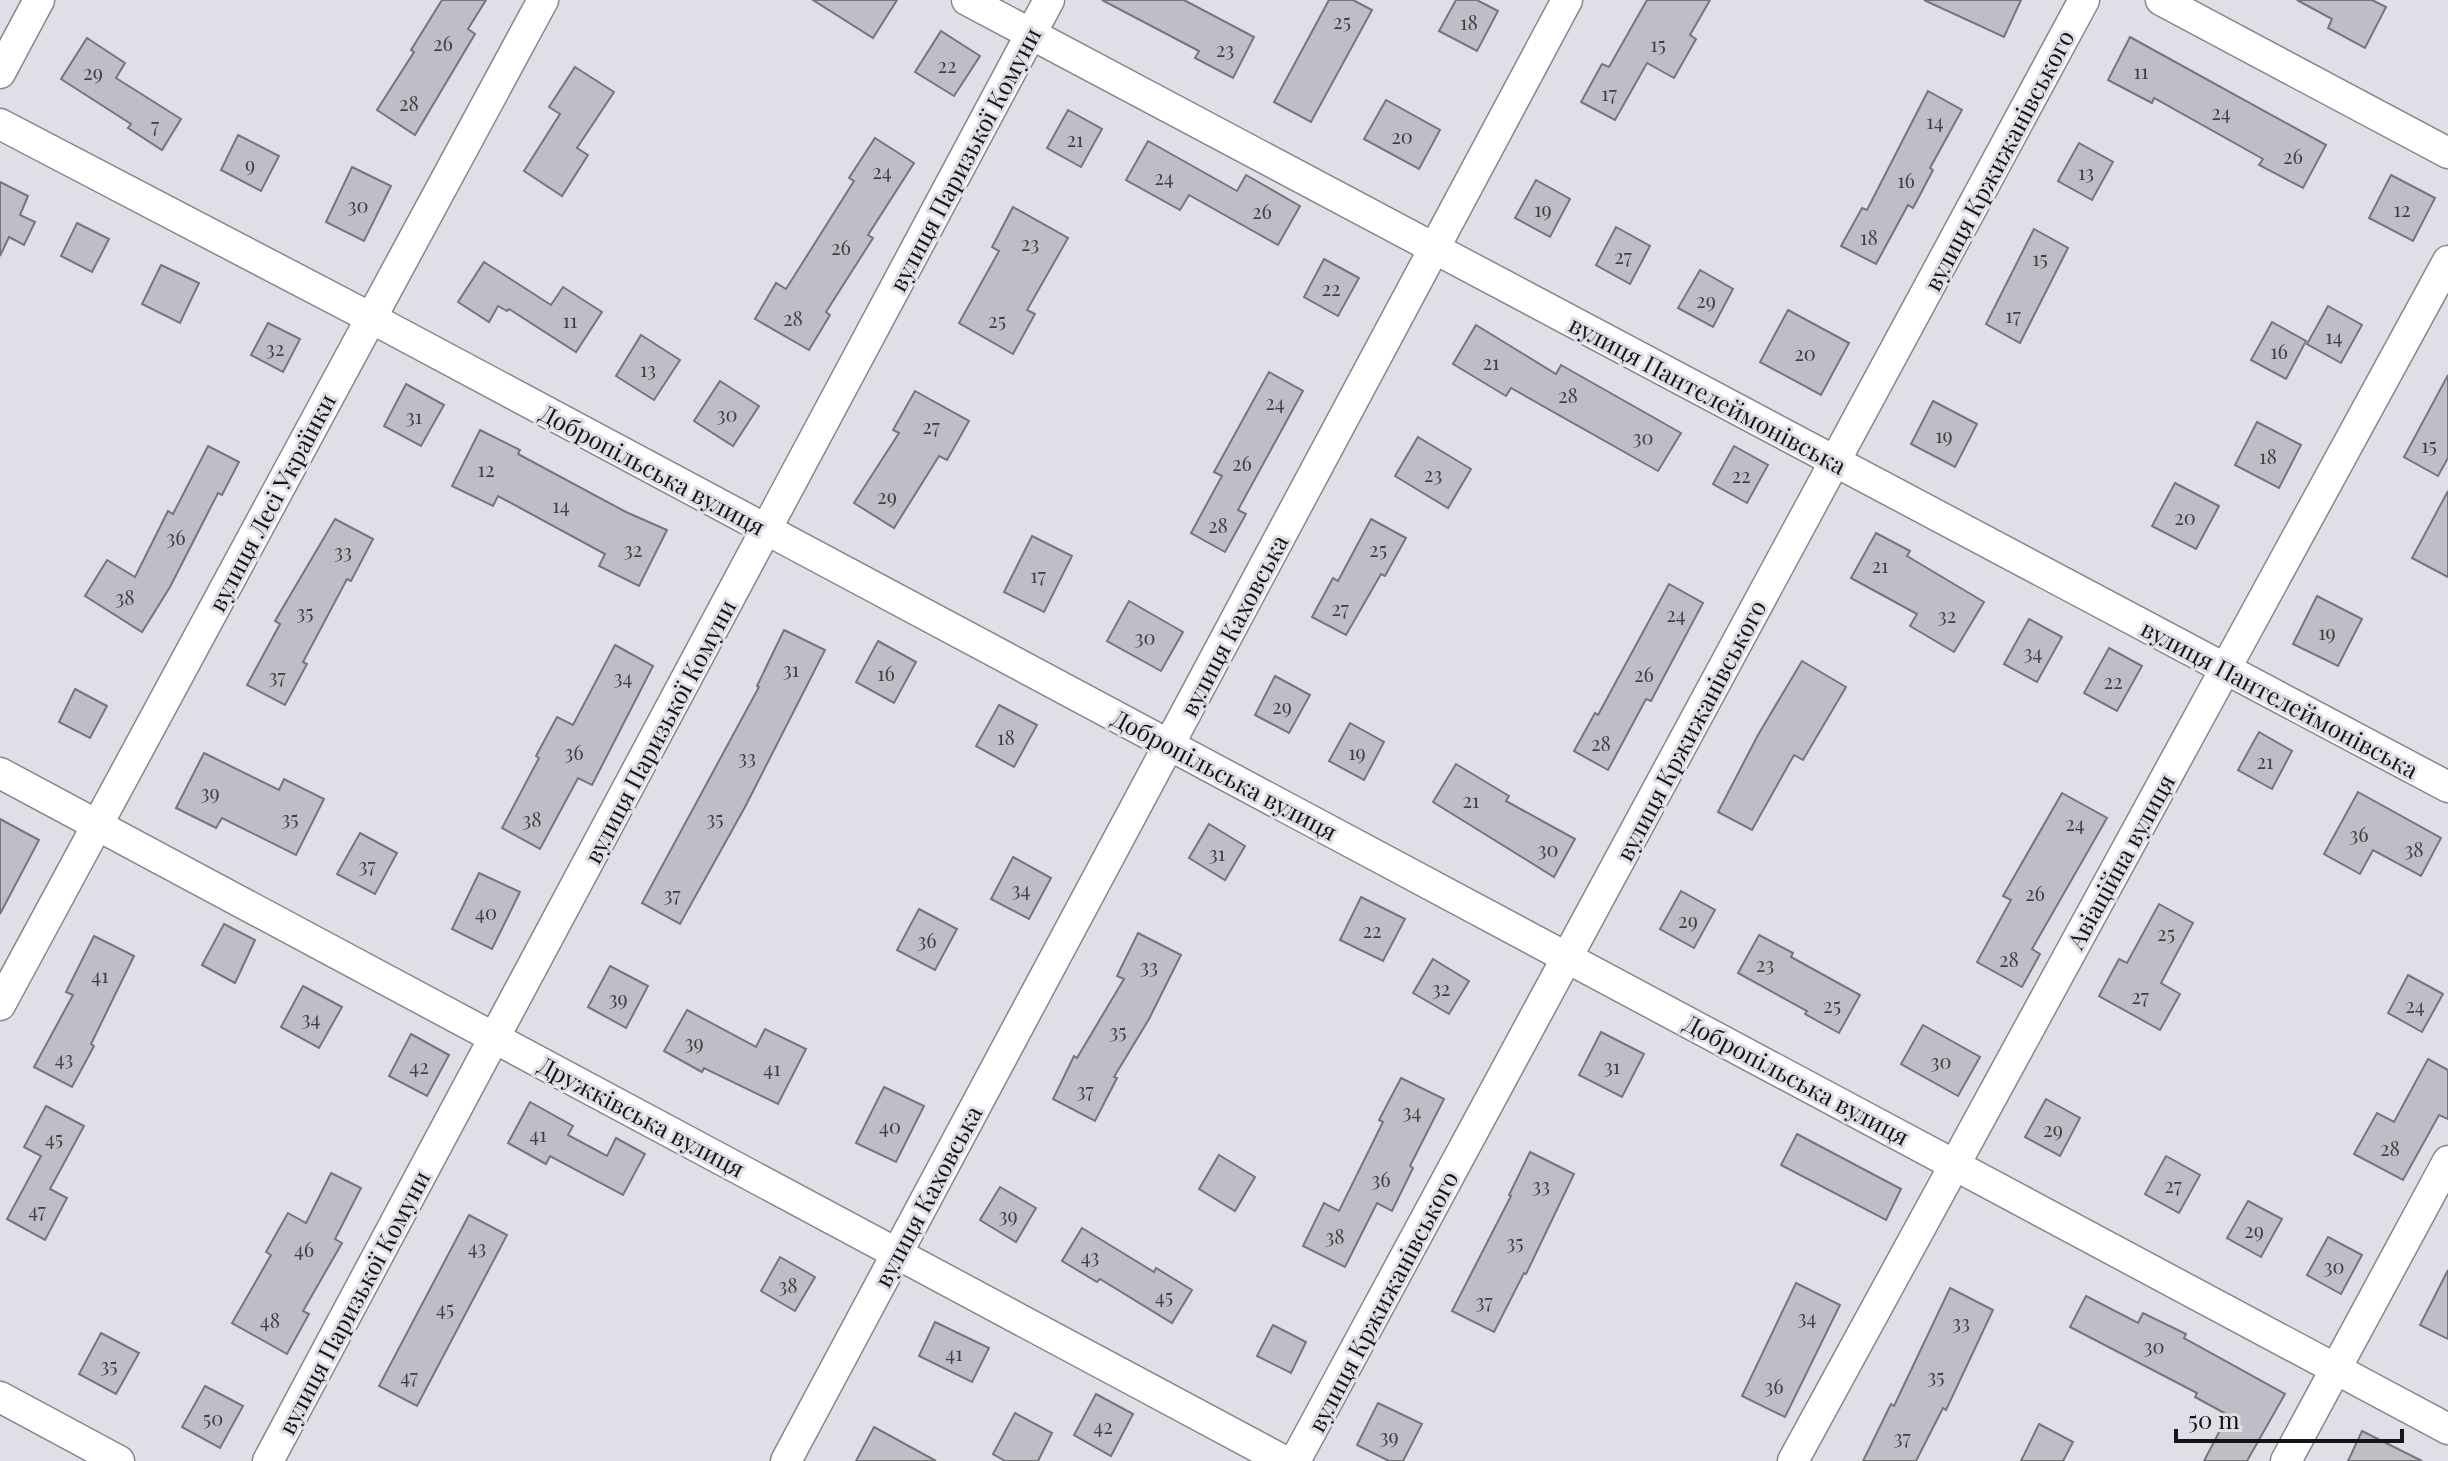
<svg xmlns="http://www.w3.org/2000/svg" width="2448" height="1461" font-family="'Playfair Display',serif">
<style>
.building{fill:#bebfc6;stroke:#75767b;stroke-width:2}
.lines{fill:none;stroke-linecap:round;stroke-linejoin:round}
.minor-casing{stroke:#86878d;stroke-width:33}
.minor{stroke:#fff;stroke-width:30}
.labels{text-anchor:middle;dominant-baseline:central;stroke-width:6;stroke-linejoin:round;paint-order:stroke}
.number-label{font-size:20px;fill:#3e4043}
.street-label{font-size:24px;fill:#141517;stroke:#dfe0e7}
</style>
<rect width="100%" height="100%" fill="#dfe0e7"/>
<!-- building -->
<g class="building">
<polygon points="442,0 486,0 468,29 475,34 415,135 377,110 414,52 411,50"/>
<polygon points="813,0 897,0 873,38"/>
<polygon points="1102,0 1184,0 1254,37 1233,78 1195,58 1199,51"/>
<polygon points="1329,0 1353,0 1372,10 1311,122 1274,102"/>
<polygon points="1456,0 1477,0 1498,11 1477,51 1439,31"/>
<polygon points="1647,0 1710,0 1690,35 1696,39 1674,78 1647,63 1615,120 1581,102 1602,64 1609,67"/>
<polygon points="1924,0 2021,0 2004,37"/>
<polygon points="2297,0 2372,0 2386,7 2365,48 2328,28 2332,19"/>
<polygon points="941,31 980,56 954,96 915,72"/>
<polygon points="2130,37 2326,145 2303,188 2259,165 2263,159 2154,98 2152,103 2108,80"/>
<polygon points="87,38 125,63 116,78 181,119 162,150 128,128 131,124 61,79"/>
<polygon points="575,67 614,92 577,148 588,155 562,196 524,171 560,114 549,107"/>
<polygon points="1928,91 1962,110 1930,168 1933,170 1913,208 1908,205 1876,264 1841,246 1862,208 1867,210"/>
<polygon points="1386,100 1440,130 1419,169 1364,139"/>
<polygon points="1068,110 1102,129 1081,167 1047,148"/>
<polygon points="238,135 279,156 261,191 221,170"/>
<polygon points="875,138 914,163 868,235 873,238 826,312 830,315 809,350 755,319 776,283 786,289 854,181 849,178"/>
<polygon points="1148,141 1237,191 1246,175 1300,206 1278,245 1189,195 1180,210 1126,180"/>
<polygon points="2079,143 2113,162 2092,200 2058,181"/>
<polygon points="352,167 391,186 364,241 326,222"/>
<polygon points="2391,175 2435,198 2413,241 2369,218"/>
<polygon points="1536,180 1570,199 1550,237 1515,218"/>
<polygon points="0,182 28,196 20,215 35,222 24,245 9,237 0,256"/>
<polygon points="1013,207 1068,238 1027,310 1035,314 1013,354 959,323 999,251 992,247"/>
<polygon points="77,223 109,239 92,272 61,256"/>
<polygon points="1616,227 1650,246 1630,284 1596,265"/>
<polygon points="2034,229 2068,248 2020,343 1986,324"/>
<polygon points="1324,259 1359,278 1338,316 1304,297"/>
<polygon points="484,262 551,305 563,287 602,312 576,352 509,309 507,311 498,306 489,322 458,302"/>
<polygon points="161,265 199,283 180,323 142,304"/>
<polygon points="1700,270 1733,289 1713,327 1678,308"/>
<polygon points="2328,306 2362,325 2341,363 2307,344"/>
<polygon points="1788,310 1849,343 1821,395 1760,362"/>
<polygon points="2272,322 2306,341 2286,379 2251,360"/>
<polygon points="268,323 300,339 283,372 251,355"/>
<polygon points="1476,325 1556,374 1561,365 1681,433 1658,471 1511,388 1506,396 1453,364"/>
<polygon points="641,335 680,360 654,400 616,376"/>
<polygon points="1269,372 1303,391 1238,510 1246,514 1225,552 1191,533 1222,476 1214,472"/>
<polygon points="2448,375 2448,458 2438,476 2404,457"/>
<polygon points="720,381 759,406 733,446 694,421"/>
<polygon points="406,384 444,405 421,446 384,426"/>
<polygon points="915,391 969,421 947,460 939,456 894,528 854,503 899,433 893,430"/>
<polygon points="1933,401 1977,424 1955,467 1911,444"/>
<polygon points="2257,422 2301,445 2279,488 2235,465"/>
<polygon points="480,430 520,450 518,454 626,512 667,530 639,586 599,566 605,554 498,496 493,506 452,486"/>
<polygon points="1418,437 1471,469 1448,508 1395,476"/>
<polygon points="208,446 239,462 222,495 218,493 170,587 142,632 85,596 107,560 135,577 168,511 173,514"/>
<polygon points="1734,446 1768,465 1747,503 1713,484"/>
<polygon points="2175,483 2219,506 2196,549 2152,526"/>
<polygon points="2448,491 2448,577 2412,558"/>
<polygon points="335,519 373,539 351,581 347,579 303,662 307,664 285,705 247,685 280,624 275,621"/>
<polygon points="1371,519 1406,538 1385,576 1381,574 1346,635 1312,617 1333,578 1338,581"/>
<polygon points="1876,533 1910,551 1907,556 1984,602 1954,652 1910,626 1917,614 1851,578"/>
<polygon points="1032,536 1072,556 1044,612 1004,592"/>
<polygon points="1669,584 1703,603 1651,701 1646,699 1608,770 1574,751 1595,713 1598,715"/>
<polygon points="2317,596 2362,619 2338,666 2293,644"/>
<polygon points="1129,601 1183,632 1161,671 1107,641"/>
<polygon points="2029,619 2062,637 2037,682 2004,664"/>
<polygon points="784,630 825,650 745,807 680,924 642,903 759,687 757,686"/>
<polygon points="878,641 916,662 894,703 856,682"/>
<polygon points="615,645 653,666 592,785 578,778 540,849 502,828 539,758 536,756 557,717 573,725"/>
<polygon points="2109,648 2142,666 2117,711 2084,693"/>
<polygon points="1802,661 1846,687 1803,760 1794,755 1752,830 1718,812 1758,735"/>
<polygon points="1275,676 1310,695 1289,733 1255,715"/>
<polygon points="75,689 107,706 90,738 59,722"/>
<polygon points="999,705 1037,725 1014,767 976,746"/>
<polygon points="1350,723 1384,742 1364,780 1329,761"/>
<polygon points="2259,732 2292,751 2272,789 2238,770"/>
<polygon points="204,753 279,790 284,779 324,799 296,855 222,818 216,828 176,808"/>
<polygon points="1456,764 1509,796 1506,801 1575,839 1554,877 1433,802"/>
<polygon points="2358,792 2441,838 2421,876 2373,850 2360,874 2324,854"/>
<polygon points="2062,793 2107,818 2032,949 2040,954 2022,987 1977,962 2011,900 2003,896"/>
<polygon points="0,819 39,840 0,914"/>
<polygon points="1209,824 1245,846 1225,880 1189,858"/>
<polygon points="360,833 397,853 375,894 337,874"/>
<polygon points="1013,857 1051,878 1029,919 991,899"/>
<polygon points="479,873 520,892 492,949 452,929"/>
<polygon points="1681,891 1715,910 1694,948 1660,929"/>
<polygon points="1361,897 1405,919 1383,961 1340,940"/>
<polygon points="2159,904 2193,923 2161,983 2180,994 2160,1030 2099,996 2119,959 2127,963"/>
<polygon points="919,909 957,929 935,970 897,950"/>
<polygon points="224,924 255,940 235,983 202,965"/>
<polygon points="1138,933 1181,955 1149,1019 1114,1077 1117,1078 1095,1121 1053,1099 1074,1056 1077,1058 1124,979 1117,976"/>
<polygon points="1759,935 1793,953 1791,957 1860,995 1839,1033 1805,1014 1807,1011 1738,973"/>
<polygon points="94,936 134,956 91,1044 94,1046 72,1087 34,1067 73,995 66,992"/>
<polygon points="1433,959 1469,981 1449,1014 1413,993"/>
<polygon points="610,966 648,986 626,1028 588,1007"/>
<polygon points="2408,975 2443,994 2422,1032 2388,1013"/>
<polygon points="303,986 342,1007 319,1048 281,1027"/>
<polygon points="687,1010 756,1047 765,1029 806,1049 778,1104 704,1068 702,1072 664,1051"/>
<polygon points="1923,1025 1980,1057 1958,1096 1901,1064"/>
<polygon points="1601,1032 1644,1054 1622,1097 1579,1075"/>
<polygon points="411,1034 449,1055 427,1096 389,1076"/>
<polygon points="2428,1059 2448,1070 2448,1119 2439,1115 2403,1180 2354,1154 2377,1113 2394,1122"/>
<polygon points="1401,1078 1444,1099 1410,1166 1413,1168 1392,1211 1377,1203 1345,1267 1303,1246 1324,1203 1339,1211 1383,1122 1379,1120"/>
<polygon points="884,1087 924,1106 896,1162 856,1143"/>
<polygon points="2046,1099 2080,1118 2060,1156 2025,1137"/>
<polygon points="530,1102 573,1126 568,1135 607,1156 616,1138 645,1154 623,1195 550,1156 546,1164 508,1143"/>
<polygon points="46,1106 84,1126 50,1189 67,1198 45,1240 7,1219 41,1156 24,1147"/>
<polygon points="1797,1134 1901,1189 1886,1220 1781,1165"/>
<polygon points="1530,1152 1574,1174 1526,1274 1524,1273 1494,1332 1452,1311 1511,1196 1509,1195"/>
<polygon points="1219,1155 1255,1177 1235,1211 1199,1189"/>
<polygon points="2166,1156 2200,1175 2179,1213 2145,1194"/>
<polygon points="331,1173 361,1188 335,1239 342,1243 303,1311 309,1314 287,1354 232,1323 271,1255 266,1252 288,1213 306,1223"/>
<polygon points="1000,1187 1036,1208 1016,1242 980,1220"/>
<polygon points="2248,1201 2282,1219 2261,1257 2227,1238"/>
<polygon points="469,1215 507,1235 417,1406 379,1386"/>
<polygon points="1082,1228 1154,1272 1156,1268 1192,1290 1172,1323 1100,1279 1097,1282 1062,1261"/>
<polygon points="2328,1237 2362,1255 2341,1294 2307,1275"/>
<polygon points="780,1257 815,1277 795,1311 761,1291"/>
<polygon points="2448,1270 2448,1339 2420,1325"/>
<polygon points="1796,1283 1840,1305 1785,1417 1742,1396"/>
<polygon points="1950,1288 1993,1310 1946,1410 1943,1408 1916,1461 1863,1461 1891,1404 1894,1406"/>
<polygon points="2086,1296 2138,1323 2143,1313 2186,1334 2184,1338 2285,1394 2247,1461 2204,1461 2228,1415 2195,1397 2197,1393 2070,1327"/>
<polygon points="935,1322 989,1348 972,1382 919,1356"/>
<polygon points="1273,1325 1306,1342 1291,1373 1257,1356"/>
<polygon points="101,1333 139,1353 116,1394 79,1374"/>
<polygon points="205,1386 243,1406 220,1448 182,1427"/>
<polygon points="1096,1394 1133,1414 1111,1456 1074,1435"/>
<polygon points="1378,1403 1422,1424 1403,1461 1389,1461 1357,1445"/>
<polygon points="1015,1413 1052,1433 1038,1461 1005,1461 993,1454"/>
<polygon points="2039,1424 2073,1442 2063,1461 2021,1461"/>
<polygon points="874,1427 936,1461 856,1461"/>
<polygon points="2362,1431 2422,1461 2348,1461"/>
</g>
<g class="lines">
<!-- minor casing -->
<g class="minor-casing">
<g id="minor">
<polyline points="967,0 2448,787"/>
<polyline points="2161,0 2448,153"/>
<polyline points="0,73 39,0"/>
<polyline points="0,124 371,318 2448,1429"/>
<polyline points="0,773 1284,1461"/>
<polyline points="0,1005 543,0"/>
<polyline points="0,1397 119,1461"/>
<polyline points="268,1461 1049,0"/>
<polyline points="786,1461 1567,0"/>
<polyline points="1295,1461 2084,0"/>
<polyline points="1793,1461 2448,261"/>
<polyline points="2286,1461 2448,1161"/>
</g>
</g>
<!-- minor -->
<use href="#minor" class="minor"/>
</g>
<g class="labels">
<!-- number labels -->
<g class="number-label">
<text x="1342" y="20">25</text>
<text x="1469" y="21">18</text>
<text x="443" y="42">26</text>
<text x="1658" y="43">15</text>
<text x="1225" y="48">23</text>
<text x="947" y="64">22</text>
<text x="2141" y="70">11</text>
<text x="93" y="71">29</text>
<text x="1609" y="92">17</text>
<text x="409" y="102">28</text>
<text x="2221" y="111">24</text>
<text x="1935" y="120">14</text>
<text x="155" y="124">7</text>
<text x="1402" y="135">20</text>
<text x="1075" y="138">21</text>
<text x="2293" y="155">26</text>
<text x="250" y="163">9</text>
<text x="882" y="170">24</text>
<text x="2086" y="171">13</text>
<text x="1164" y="176">24</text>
<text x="1906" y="179">16</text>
<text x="358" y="204">30</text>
<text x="1543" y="208">19</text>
<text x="2402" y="208">12</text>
<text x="1262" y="210">26</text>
<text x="1869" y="236">18</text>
<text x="1030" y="242">23</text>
<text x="841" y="246">26</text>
<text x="1623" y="255">27</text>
<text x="2040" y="257">15</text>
<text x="1331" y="287">22</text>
<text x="1706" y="299">29</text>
<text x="2013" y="314">17</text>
<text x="793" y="317">28</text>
<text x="570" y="319">11</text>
<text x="997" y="319">25</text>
<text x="2334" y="335">14</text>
<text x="275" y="347">32</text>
<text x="2279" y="350">16</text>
<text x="1805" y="352">20</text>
<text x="1491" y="361">21</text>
<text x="648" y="368">13</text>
<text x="1568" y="394">28</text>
<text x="1275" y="401">24</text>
<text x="727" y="413">30</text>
<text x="414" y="415">31</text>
<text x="931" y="425">27</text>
<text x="1944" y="434">19</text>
<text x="1643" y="436">30</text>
<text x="2429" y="444">15</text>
<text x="2268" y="455">18</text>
<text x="1242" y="462">26</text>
<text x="486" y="468">12</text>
<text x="1433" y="473">23</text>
<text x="1741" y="474">22</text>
<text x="887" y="495">29</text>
<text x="561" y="504">14</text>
<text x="2185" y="516">20</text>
<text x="1218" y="524">28</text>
<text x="176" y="536">36</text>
<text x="633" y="548">32</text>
<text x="1378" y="548">25</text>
<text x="343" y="550">33</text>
<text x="1880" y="564">21</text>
<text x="1038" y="574">17</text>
<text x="125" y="596">38</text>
<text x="1340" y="607">27</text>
<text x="305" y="611">35</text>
<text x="1676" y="613">24</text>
<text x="1947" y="614">32</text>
<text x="2327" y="631">19</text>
<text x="1145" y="636">30</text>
<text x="2033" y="651">34</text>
<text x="791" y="668">31</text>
<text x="886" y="672">16</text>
<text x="1644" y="673">26</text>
<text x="277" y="675">37</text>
<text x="623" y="676">34</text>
<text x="2113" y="680">22</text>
<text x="1282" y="705">29</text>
<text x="1006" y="736">18</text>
<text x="1601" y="742">28</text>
<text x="574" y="751">36</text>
<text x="1357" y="751">19</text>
<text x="747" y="756">33</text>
<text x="2265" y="760">21</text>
<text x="210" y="791">39</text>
<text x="1471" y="799">21</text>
<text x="290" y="817">35</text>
<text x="715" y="817">35</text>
<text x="532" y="818">38</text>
<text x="2075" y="822">24</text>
<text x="2359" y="833">36</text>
<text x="1548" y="848">30</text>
<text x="2414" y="848">38</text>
<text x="1217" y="852">31</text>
<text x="367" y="864">37</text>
<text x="1021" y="888">34</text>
<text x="2035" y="892">26</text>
<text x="672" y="893">37</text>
<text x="486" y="911">40</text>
<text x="1688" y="919">29</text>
<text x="1372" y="929">22</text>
<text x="2166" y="932">25</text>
<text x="927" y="939">36</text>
<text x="2009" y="958">28</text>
<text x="1765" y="963">23</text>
<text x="1149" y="965">33</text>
<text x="100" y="974">41</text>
<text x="1441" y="987">32</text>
<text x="2140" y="995">27</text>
<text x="618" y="997">39</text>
<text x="1832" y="1004">25</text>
<text x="2415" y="1004">24</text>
<text x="311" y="1017">34</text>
<text x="1118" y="1030">35</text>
<text x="694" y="1041">39</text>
<text x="64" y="1057">43</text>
<text x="1941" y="1060">30</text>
<text x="419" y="1065">42</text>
<text x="1612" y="1065">31</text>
<text x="772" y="1067">41</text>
<text x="1085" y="1089">37</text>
<text x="1412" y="1110">34</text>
<text x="890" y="1125">40</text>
<text x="2053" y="1128">29</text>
<text x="538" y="1133">41</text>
<text x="54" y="1137">45</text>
<text x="2390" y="1147">28</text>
<text x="1381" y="1178">36</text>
<text x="1541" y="1184">33</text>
<text x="2173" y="1184">27</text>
<text x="37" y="1209">47</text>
<text x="1008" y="1214">39</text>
<text x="2254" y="1229">29</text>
<text x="1335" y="1235">38</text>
<text x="1515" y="1241">35</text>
<text x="477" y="1246">43</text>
<text x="304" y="1248">46</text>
<text x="1090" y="1255">43</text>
<text x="2334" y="1265">30</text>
<text x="788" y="1284">38</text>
<text x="1164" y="1295">45</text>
<text x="1484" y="1300">37</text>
<text x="445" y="1307">45</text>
<text x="1807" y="1316">34</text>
<text x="270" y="1319">48</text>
<text x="1961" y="1321">33</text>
<text x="2154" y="1345">30</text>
<text x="954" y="1352">41</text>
<text x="109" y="1364">35</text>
<text x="409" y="1375">47</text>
<text x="1936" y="1375">35</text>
<text x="1774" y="1385">36</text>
<text x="213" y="1417">50</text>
<text x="1103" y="1425">42</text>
<text x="1389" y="1435">39</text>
<text x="1902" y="1436">37</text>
</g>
<!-- street labels -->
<g class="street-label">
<text transform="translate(964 159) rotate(-62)">вулиця Паризької Комуни</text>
<text transform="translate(1998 160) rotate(-62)">вулиця Кржижанівського</text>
<text transform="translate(1708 394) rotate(28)">вулиця Пантелеймонівська</text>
<text transform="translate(653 469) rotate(28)">Добропільська вулиця</text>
<text transform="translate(271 502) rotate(-62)">вулиця Лесі Українки</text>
<text transform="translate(1233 625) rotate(-62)">вулиця Каховська</text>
<text transform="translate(2280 698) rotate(28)">вулиця Пантелеймонівська</text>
<text transform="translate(1690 730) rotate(-62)">вулиця Кржижанівського</text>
<text transform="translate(659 731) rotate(-62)">вулиця Паризької Комуни</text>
<text transform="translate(1225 774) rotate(28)">Добропільська вулиця</text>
<text transform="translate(2120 861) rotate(-61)">Авіаційна вулиця</text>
<text transform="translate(1797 1079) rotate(28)">Добропільська вулиця</text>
<text transform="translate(642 1116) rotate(28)">Дружківська вулиця</text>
<text transform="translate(927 1196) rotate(-62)">вулиця Каховська</text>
<text transform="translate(1382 1301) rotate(-62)">вулиця Кржижанівського</text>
<text transform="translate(353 1302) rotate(-62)">вулиця Паризької Комуни</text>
</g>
</g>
<!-- scale -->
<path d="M2176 1429v12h226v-12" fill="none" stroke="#141517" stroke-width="4"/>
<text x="2188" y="1429" font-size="24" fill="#141517" stroke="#dfe0e7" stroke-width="6" paint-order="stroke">50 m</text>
</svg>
